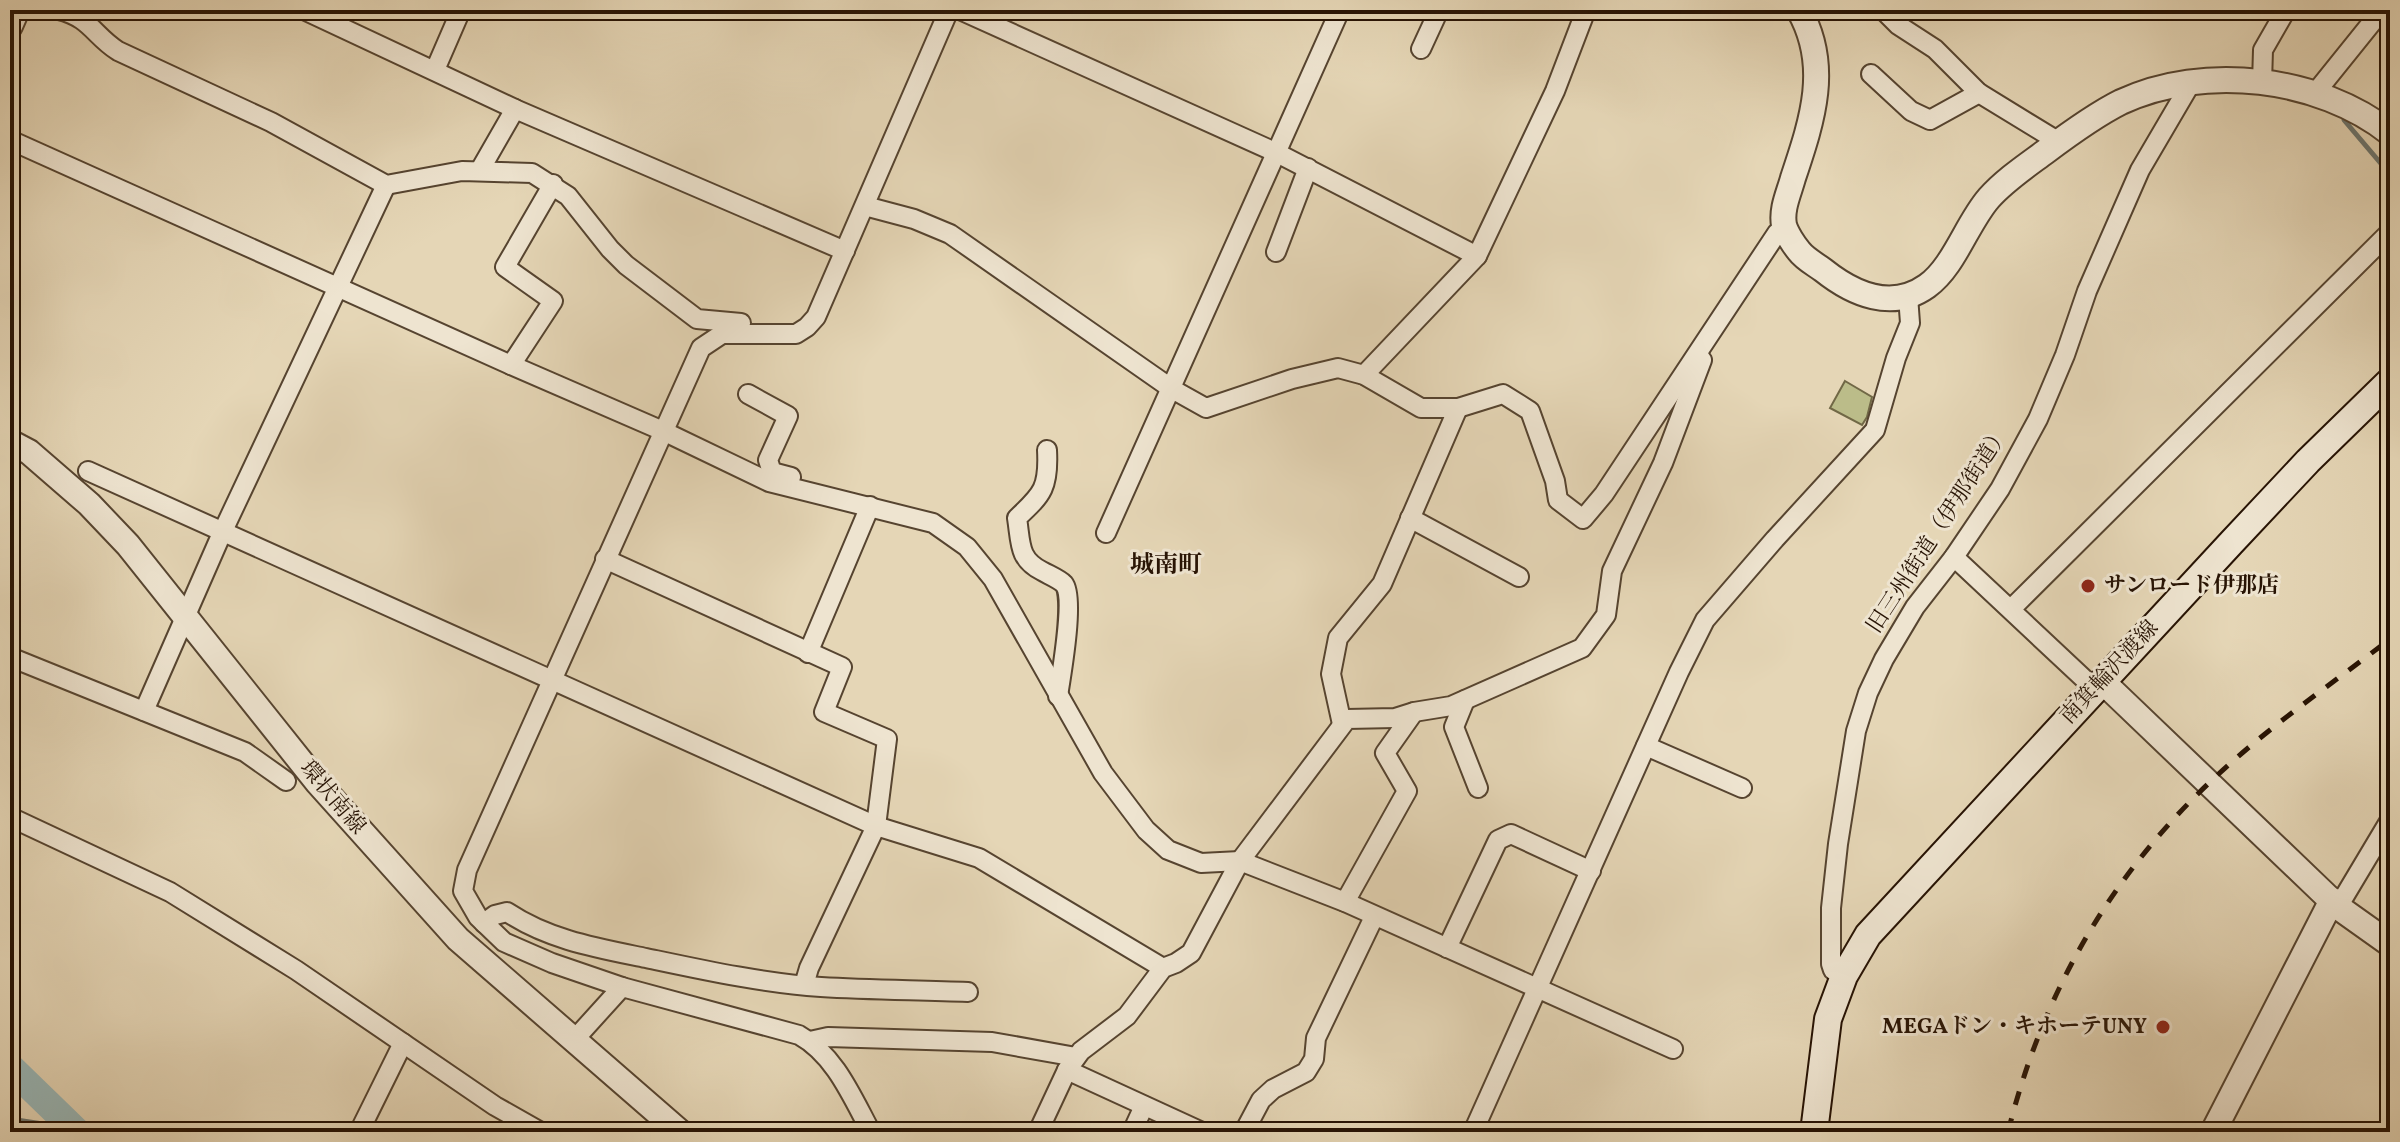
<svg xmlns="http://www.w3.org/2000/svg" width="2400" height="1142" font-family="Vollkorn,'Noto Serif JP',serif">
<style>
.green{fill:#bbbc89;stroke:#716846;stroke-width:2}
.lines{fill:none;stroke-linecap:round;stroke-linejoin:round}
.stream{stroke:#6b756f;stroke-width:5}
.river{stroke:#99b7b7;stroke-width:28}
.minor-casing{stroke:#564430;stroke-width:22}
.tertiary-casing{stroke:#564430;stroke-width:28}
.secondary-casing{stroke:#271304;stroke-width:30}
.minor{stroke:#eee4d0;stroke-width:18}
.tertiary{stroke:#eee4d0;stroke-width:24}
.secondary{stroke:#eee4d0;stroke-width:26}
.rail{stroke:#271304;stroke-width:5;stroke-dasharray:14 14;stroke-linecap:butt}
.poi-dot{fill:#8f2418;stroke:#eee4d0;stroke-width:3}
.labels{text-anchor:middle;dominant-baseline:central;stroke-width:6;stroke-linejoin:round;paint-order:stroke}
.street-label{font-size:22px;fill:#271304;stroke:#eee4d0}
.poi-label{font-size:22px;font-weight:bold;fill:#271304;stroke:#eee4d0;text-anchor:start}
.neighbourhood-label{font-size:24px;font-weight:bold;fill:#271304;stroke:#eee4d0}
</style>
<rect width="100%" height="100%" fill="#e5d6b6"/>
<filter id="stains"><feTurbulence type="fractalNoise" baseFrequency=".0025" numOctaves="4"/><feColorMatrix values="0 0 0 0 .2 0 0 0 0 .09 0 0 0 0 .02 0 0 0 .5 -.17"/></filter>
<radialGradient id="worn" r=".72"><stop offset=".6" stop-color="#630" stop-opacity="0"/><stop offset="1" stop-color="#630" stop-opacity=".3"/></radialGradient>
<!-- green -->
<polygon class="green" points="1845,381 1872,397 1867,417 1862,425 1830,408"/>
<g class="lines">
<!-- stream -->
<g class="stream">
<polyline points="2344,120 2383,166 2390,184"/>
<polyline points="10,1119 75,1129"/>
</g>
<!-- river -->
<polyline class="river" points="10,1067 77,1132"/>
<!-- minor casing -->
<g class="minor-casing">
<g id="minor">
<path d="M 59,10 C 91,18 93,35 118,51 L 271,122 L 386,185 L 462,171 L 532,173 L 568,196 L 610,249 L 626,265 L 697,319 L 741,323"/>
<polyline points="304,10 515,109 845,251"/>
<polyline points="960,10 1277,153 1477,256"/>
<polyline points="1883,10 1898,25 1935,49 1979,93 2059,142"/>
<polyline points="1421,49 1439,10"/>
<polyline points="435,70 461,10"/>
<polyline points="1871,74 1911,111 1930,120 1979,93"/>
<polyline points="2262,83 2263,50 2286,10"/>
<polyline points="2316,92 2382,10"/>
<polyline points="10,140 511,365 663,431 769,482 933,523 967,547 993,579 1103,773 1146,830 1168,850 1201,863 1240,861 1345,902 1673,1049"/>
<polyline points="480,170 515,109"/>
<polyline points="865,206 914,219 950,234 1172,389 1206,408 1292,379 1338,368 1364,375 1421,408 1458,408 1503,394 1530,411 1555,481 1558,500 1583,519 1604,494 1777,233 1784,227"/>
<polyline points="1276,252 1308,168"/>
<polyline points="511,365 553,301 505,267 553,184"/>
<polyline points="1364,375 1477,256 1555,91 1586,10"/>
<polyline points="748,394 788,416 768,460 772,472 791,477"/>
<path d="M 1047,450 C 1049,487 1043,494 1017,518 C 1021,543 1018,559 1042,571 C 1049,575 1059,579 1064,584 C 1075,597 1061,677 1058,696"/>
<polyline points="88,471 876,826 979,858 1163,968"/>
<polyline points="1410,518 1519,577"/>
<polyline points="1106,533 1340,10"/>
<polyline points="1954,557 2096,690"/>
<polyline points="605,559 842,667 824,712 887,739 876,826 809,968 804,985"/>
<polyline points="2011,609 2390,232"/>
<polyline points="808,653 870,506"/>
<polyline points="10,657 245,752 286,781"/>
<polyline points="1465,700 1454,727 1478,788"/>
<polyline points="144,711 222,533 386,185"/>
<polyline points="1342,724 1331,674 1338,638 1382,584 1458,408"/>
<polyline points="1646,746 1742,788"/>
<polyline points="10,817 170,892 296,970 495,1106 541,1132"/>
<polyline points="1345,902 1407,791 1385,753 1414,712"/>
<polyline points="2338,907 2390,820"/>
<path d="M 484,923 L 495,915 L 507,912 C 549,940 597,948 646,958 C 703,970 762,983 821,987 C 870,990 919,990 968,992"/>
<polyline points="1447,948 1498,840 1511,834 1591,871"/>
<polyline points="1844,976 1833,970 1831,964 1831,908 1838,844 1856,731 1868,693 1884,659 1915,607 1954,557 2000,489 2038,419 2065,355 2087,291 2140,170 2191,83"/>
<polyline points="622,987 552,963 504,942 478,917 463,891 467,870 701,348 722,334 796,334 807,327 816,317 949,10"/>
<path d="M 574,1040 L 622,987 L 799,1035 C 835,1055 852,1097 871,1132"/>
<polyline points="810,1041 828,1037 992,1042 1076,1057"/>
<polyline points="1067,1070 1202,1132"/>
<polyline points="359,1132 403,1043"/>
<polyline points="1038,1132 1067,1070 1081,1051 1127,1016 1163,968 1176,963 1191,953 1240,861 1347,719 1395,718 1414,712 1451,706 1582,648 1606,615 1612,571 1663,463 1702,360"/>
<polyline points="1132,1132 1144,1106"/>
<polyline points="1244,1132 1261,1100 1273,1089 1306,1072 1314,1059 1316,1038 1374,917"/>
<polyline points="1473,1132 1679,672 1705,620 1775,539 1875,430 1896,358 1910,323 1908,296"/>
</g>
</g>
<!-- tertiary casing -->
<g class="tertiary-casing">
<g id="tertiary">
<path d="M 1799,10 C 1831,66 1812,121 1793,178 C 1789,193 1781,209 1784,225 C 1786,233 1794,245 1799,251 C 1805,259 1815,264 1823,270 C 1853,294 1892,311 1927,286 C 1954,267 1967,223 1989,198 C 2005,180 2026,166 2045,152 C 2069,134 2095,115 2121,102 C 2204,63 2319,77 2390,133"/>
<polyline points="10,26 17,10"/>
<polyline points="10,442 29,452 89,504 128,545 318,783 458,939 680,1132"/>
<polyline points="2103,682 2338,907 2390,944"/>
<polyline points="2213,1132 2332,900"/>
</g>
</g>
<!-- secondary casing -->
<g class="secondary-casing">
<polyline id="secondary" points="1814,1132 1828,1019 1844,976 1868,935 2231,543 2308,461 2390,381"/>
</g>
<!-- minor -->
<use href="#minor" class="minor"/>
<!-- tertiary -->
<use href="#tertiary" class="tertiary"/>
<!-- secondary -->
<use href="#secondary" class="secondary"/>
<!-- rail -->
<path class="rail" d="M 2008,1132 C 2042,996 2107,880 2209,783 C 2264,730 2329,686 2390,639"/>
</g>
<!-- markers -->
<g class="poi-dot">
<circle cx="2088" cy="586" r="8"/>
<circle cx="2163" cy="1027" r="8"/>
</g>
<g class="labels">
<!-- street labels -->
<g class="street-label">
<text transform="translate(1939 530) rotate(-57)">旧三州街道（伊那街道）</text>
<text transform="translate(2110 673) rotate(-47)">南箕輪沢渡線</text>
<text transform="translate(332 798) rotate(50)">環状南線</text>
</g>
<!-- poi labels -->
<g class="poi-label">
<text x="2104" y="586">サンロード伊那店</text>
<text x="2147" y="1027" text-anchor="end">MEGAドン・キホーテUNY</text>
</g>
<!-- neighbourhood labels -->
<g class="neighbourhood-label">
<text x="1166" y="566">城南町</text>
</g>
</g>
<!-- margin -->
<rect width="2400" height="1142" fill="none" stroke="#e5d6b6" stroke-width="40"/>
<rect x="12" y="12" width="2376" height="1118" fill="none" stroke="#271304" stroke-width="4"/>
<rect x="20" y="20" width="2360" height="1102" fill="none" stroke="#271304" stroke-width="2"/>
<rect width="100%" height="100%" filter="url(#stains)"/>
<rect width="100%" height="100%" fill="url(#worn)"/>
</svg>
